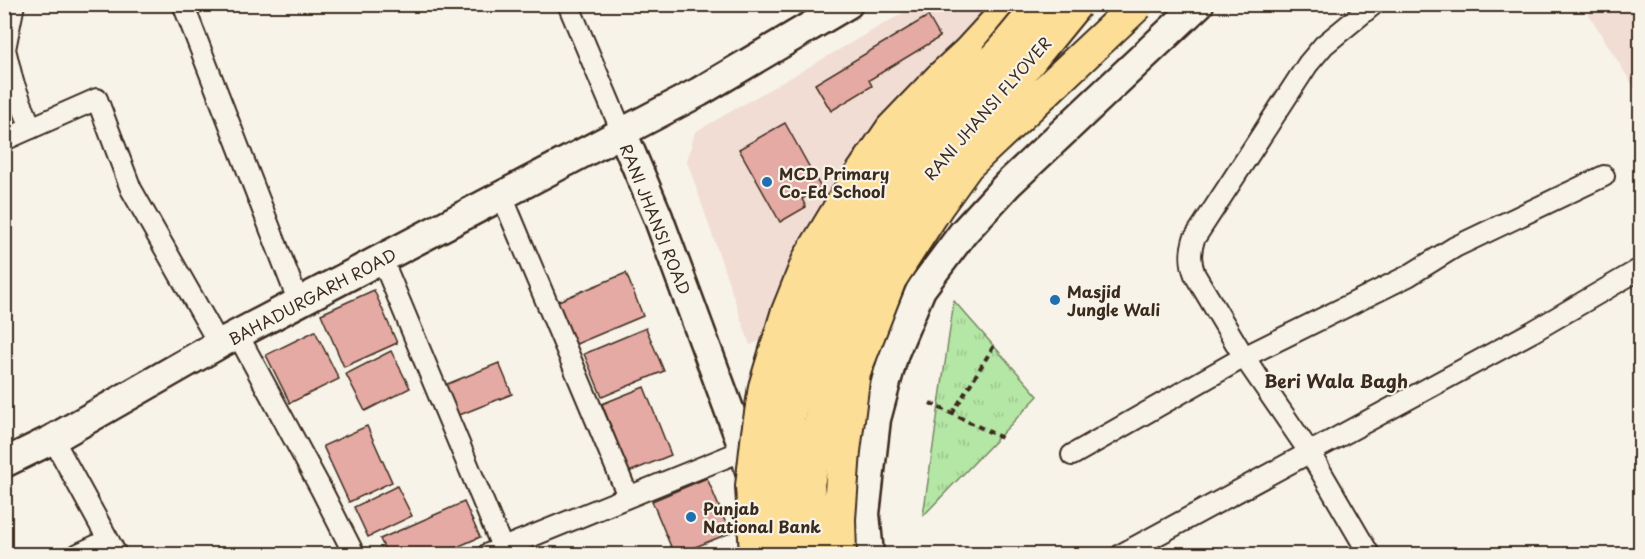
<svg xmlns="http://www.w3.org/2000/svg" width="1645" height="559" font-family="'Playpen Sans',sans-serif">
<style>
.built{fill:#f1ddd3}
.park{fill:url(#park-tufts);stroke:#788862;stroke-width:1.5}
.building{fill:#e4aaa3;stroke:#3b2a1e;stroke-width:1.5}
.lines{fill:none;stroke-linecap:round;stroke-linejoin:round}
.street-casing{stroke:#3b2a1e;stroke-width:24}
.secondary-casing{stroke:#3b2a1e;stroke-width:33}
.primary-casing{stroke:#3b2a1e;stroke-width:36}
.path{stroke:#3b2a1e;stroke-width:4;stroke-dasharray:6 4.5;stroke-linecap:butt}
.street{stroke:#f7f3e8;stroke-width:20}
.secondary{stroke:#f7f3e8;stroke-width:28}
.primary{stroke:#fdde96;stroke-width:32}
.primary-bridge-casing{stroke:#3b2a1e;stroke-width:36;stroke-linecap:butt}
.primary-bridge{stroke:#fdde96;stroke-width:32}
.poi-dot{fill:#1f6fb2;stroke:#f7f3e8;stroke-width:2}
.labels{text-anchor:middle;dominant-baseline:central;stroke-width:4.5;stroke-linejoin:round;paint-order:stroke}
.street-label{font-size:16px;fill:#3b2a1e;stroke:#f7f3e8}
.poi-label{font-size:16px;font-weight:bold;fill:#3b2a1e;stroke:#f7f3e8;text-anchor:start}
.neighbourhood-label{font-size:18px;font-weight:bold;fill:#3b2a1e;stroke:#f7f3e8}
</style>
<defs>
<pattern id="park-tufts" width="24" height="20" patternUnits="userSpaceOnUse" patternTransform="scale(1.5)"><rect width="24" height="20" fill="#b4e6a6"/><path d="M3 7l-1-3M5 7V3M7 7l1-3M15 17l-1-3M17 17v-4M19 17l1-3" fill="none" stroke="#9cc58e"/></pattern>
</defs>
<rect width="100%" height="100%" fill="#f7f3e8"/>
<filter id="ink" filterUnits="userSpaceOnUse"><feTurbulence type="fractalNoise" baseFrequency=".0167" numOctaves="2"/><feDisplacementMap in="SourceGraphic" scale="12" xChannelSelector="R" yChannelSelector="G"/><feConvolveMatrix kernelMatrix="1 2 1 2 8 2 1 2 1" color-interpolation-filters="sRGB"/></filter>
<g filter="url(#ink)">
<!-- built -->
<g class="built">
<polygon points="917,5 993,5 825,204 776,291 762,340 750,345 687,161 695,132"/>
<polygon points="1583,5 1640,5 1640,97"/>
</g>
<!-- park -->
<polygon class="park" points="954,301 1038,396 923,516"/>
<!-- building -->
<g class="building">
<polygon points="928,16 940,37 869,80 872,86 831,111 815,84"/>
<polygon points="785,123 821,188 802,199 806,207 780,222 739,149"/>
<polygon points="626,273 643,316 574,345 556,302"/>
<polygon points="374,290 397,343 344,367 321,314"/>
<polygon points="646,328 664,371 602,397 584,354"/>
<polygon points="315,331 339,379 290,403 266,355"/>
<polygon points="391,351 410,388 365,411 346,374"/>
<polygon points="499,363 512,394 457,416 445,385"/>
<polygon points="644,387 671,455 629,472 602,404"/>
<polygon points="367,426 392,482 349,502 323,446"/>
<polygon points="707,478 730,533 678,554 674,554 652,501"/>
<polygon points="397,486 412,516 368,537 354,507"/>
<polygon points="464,502 480,537 441,554 387,554 380,539"/>
</g>
<g class="lines">
<!-- street casing -->
<g class="street-casing">
<g id="street">
<polyline points="14,4 5,49 13,82 31,128 97,99 131,189 219,344"/>
<polyline points="183,4 299,303"/>
<polyline points="568,4 622,132"/>
<polyline points="4,140 31,128"/>
<polyline points="502,196 628,496"/>
<polyline points="382,259 505,554"/>
<polyline points="238,335 321,489 354,554"/>
<polyline points="53,439 116,554"/>
<polyline points="1072,455 1244,357 1408,276 1455,247 1604,176"/>
<polyline points="78,554 108,540"/>
<polyline points="488,554 744,450"/>
<polyline points="1122,554 1532,332 1640,269"/>
<path d="M 1369,554 L 1310,453 L 1244,357 L 1195,275 C 1190,262 1190,252 1194,239 L 1308,64 L 1324,45 L 1374,4"/>
</g>
</g>
<!-- secondary casing -->
<g class="secondary-casing">
<g id="secondary">
<polyline points="622,132 658,217 744,450 752,478"/>
<polyline points="4,463 53,439 219,344 699,92 848,4"/>
<polyline points="869,554 865,514 876,419 894,353 921,289 963,233 1008,184 1199,4"/>
</g>
</g>
<!-- primary casing -->
<g class="primary-casing">
<polyline id="primary" points="968,53 1013,4"/>
</g>
<!-- path -->
<g class="path">
<polyline points="930,403 1002,438"/>
<polyline points="952,414 995,344"/>
</g>
<!-- street -->
<use href="#street" class="street"/>
<!-- secondary -->
<use href="#secondary" class="secondary"/>
<!-- primary -->
<use href="#primary" class="primary"/>
<!-- primary-bridge casing -->
<g class="primary-bridge-casing">
<g id="primary-bridge">
<polyline points="756,554 752,486 758,433 765,387 787,314 809,259 851,189 892,129 941,78 968,53"/>
<polyline points="783,554 780,485 789,414 806,347 851,239 907,154 979,79 1041,4"/>
<polyline points="814,554 808,484 834,350 880,248 929,171 1000,97 1076,4"/>
<polyline points="840,554 839,519 844,451 854,372 890,279 938,205 967,165 1138,4"/>
</g>
</g>
<!-- primary-bridge -->
<use href="#primary-bridge" class="primary-bridge"/>
</g>
</g>
<!-- markers -->
<g class="poi-dot">
<circle cx="767" cy="182" r="6"/>
<circle cx="1055" cy="300" r="6"/>
<circle cx="691" cy="517" r="6"/>
</g>
<g class="labels">
<!-- street labels -->
<g class="street-label">
<text transform="translate(987 108) rotate(-49)">RANI JHANSI FLYOVER</text>
<text transform="translate(656 219) rotate(68)">RANI JHANSI ROAD</text>
<text transform="translate(312 296) rotate(-28)">BAHADURGARH ROAD</text>
</g>
<!-- poi labels -->
<g class="poi-label">
<text x="779" y="173">MCD Primary<tspan x="779" dy="18">Co-Ed School</tspan></text>
<text x="1067" y="291">Masjid<tspan x="1067" dy="18">Jungle Wali</tspan></text>
<text x="703" y="508">Punjab<tspan x="703" dy="18">National Bank</tspan></text>
</g>
<!-- neighbourhood labels -->
<g class="neighbourhood-label">
<text x="1336" y="380">Beri Wala Bagh</text>
</g>
</g>
<!-- margin -->
<rect width="1645" height="559" fill="none" stroke="#f7f3e8" stroke-width="24"/>
<rect x="12" y="12" width="1621" height="535" fill="none" stroke="#3b2a1e" stroke-width="2" filter="url(#ink)"/>
</svg>
